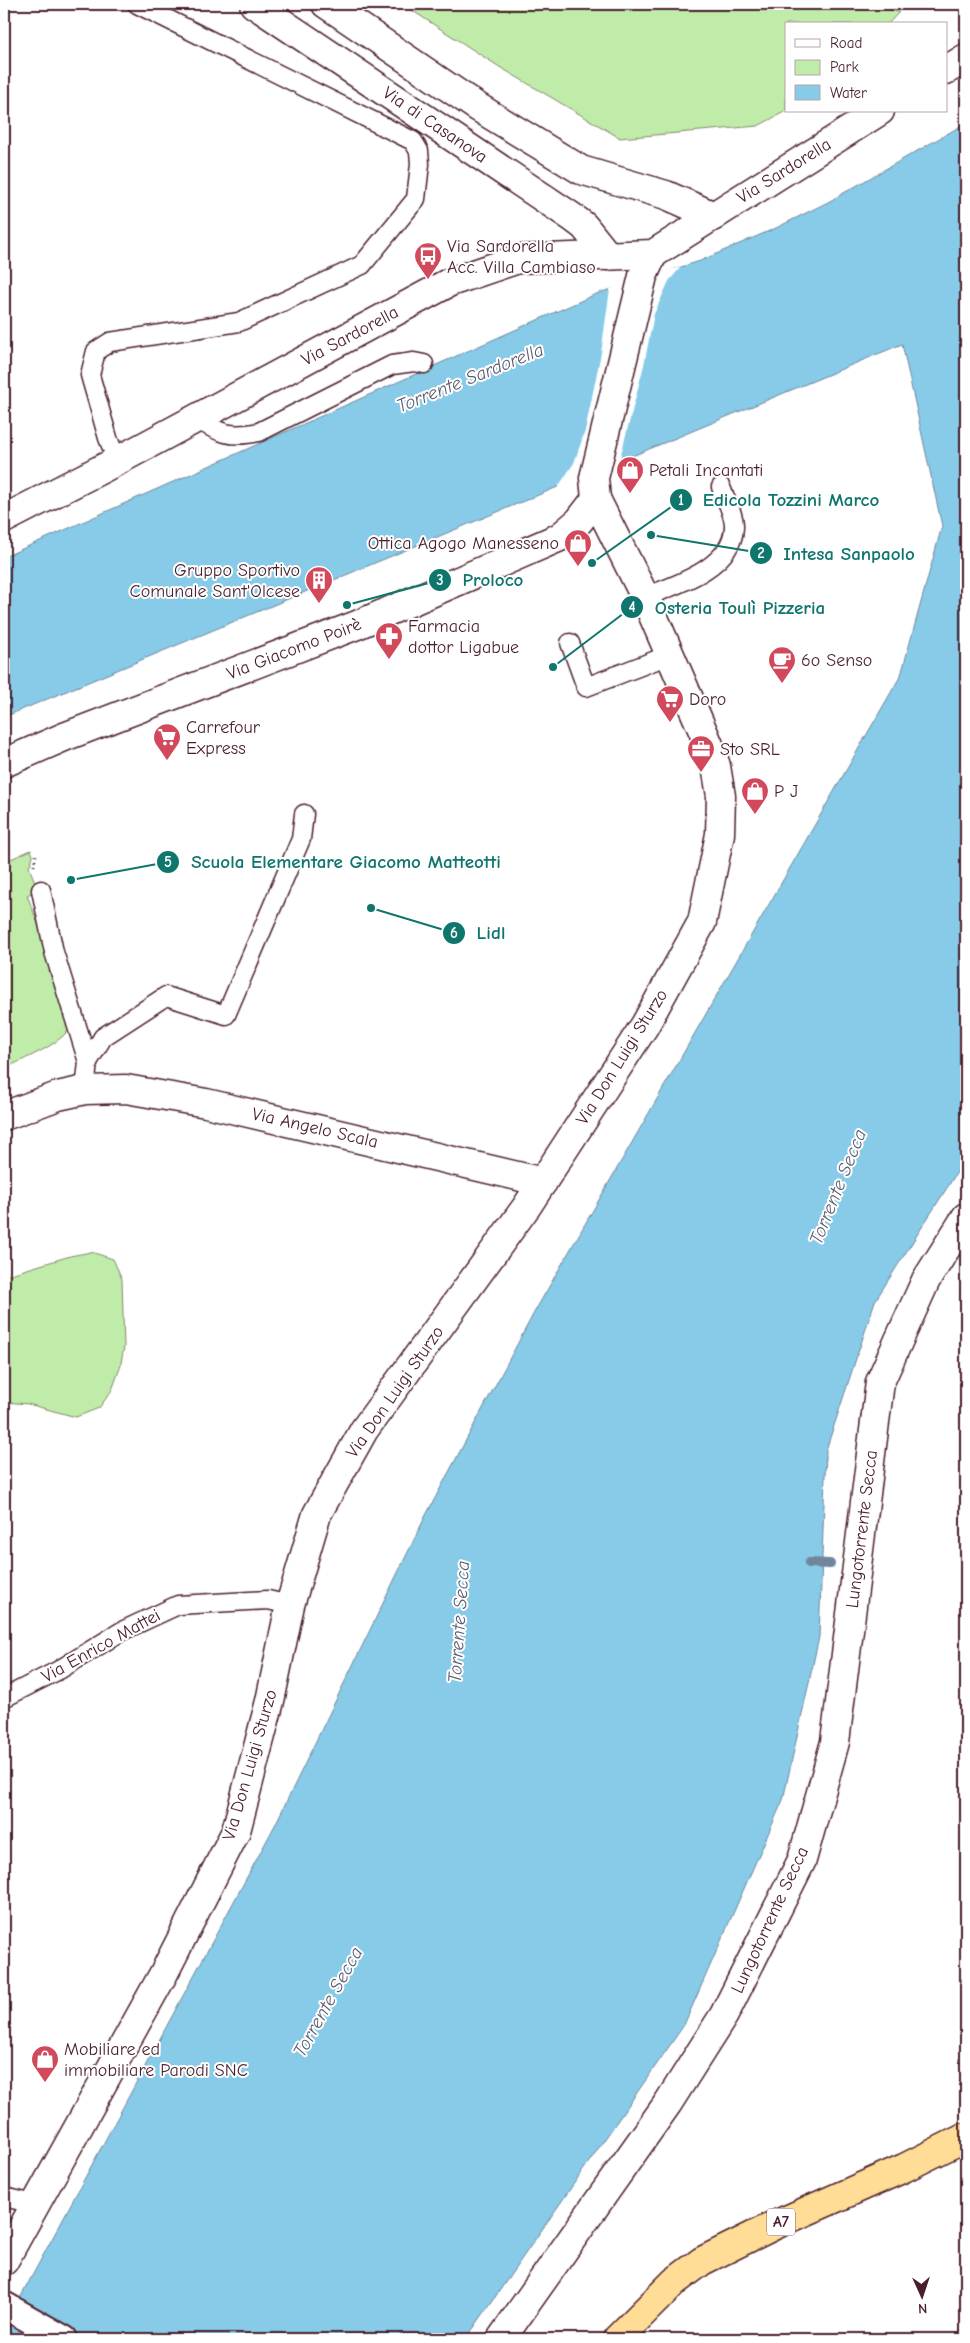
<svg xmlns="http://www.w3.org/2000/svg" width="970" height="2343" font-family="'Comic Neue',sans-serif">
<style>
.green{fill:#bfeca9;stroke:#84866a}
.water{fill:#87cbe8;stroke:#6f869c}
.pier{fill:#fff}
.lines{fill:none;stroke-linecap:round;stroke-linejoin:round}
.stream{stroke:#6f869c;stroke-width:10}
.service-casing{stroke:#4a1f2b;stroke-width:21}
.pedestrian-casing{stroke:#4a1f2b;stroke-width:30}
.minor-casing{stroke:#4a1f2b;stroke-width:31}
.tertiary-casing{stroke:#4a1f2b;stroke-width:31}
.secondary-casing{stroke:#4a1f2b;stroke-width:31}
.motorway-casing{stroke:#4a1f2b;stroke-width:31}
.path{stroke:#4a1f2b;stroke-width:3;stroke-dasharray:1 4;stroke-linecap:butt}
.service{stroke:#fff;stroke-width:18}
.pedestrian{stroke:#fff;stroke-width:26}
.minor{stroke:#fff;stroke-width:28}
.tertiary{stroke:#fff;stroke-width:28}
.secondary{stroke:#fff;stroke-width:28}
.motorway{stroke:#ffdd96;stroke-width:28}
.labels{text-anchor:middle;dominant-baseline:central;stroke-width:4;stroke-linejoin:round;paint-order:stroke}
.shield{fill:#fff;stroke:#80626b;stroke-width:1}
.shield-label{font-size:16px;font-weight:bold;fill:#4a1f2b}
.street-label{font-size:18px;fill:#4a1f2b;stroke:#fff}
.poi-label{font-size:18px;fill:#4a1f2b;stroke:#fff;text-anchor:start}
.water-label{font-size:19px;font-style:italic;fill:#5f5b6d;stroke:#fff}
.leader{fill:none;stroke:#0f766e;stroke-width:2}
.callout-dot{fill:#0f766e;stroke:#fff;stroke-width:2}
.mark-label{font-size:15px;text-anchor:middle;font-weight:bold;fill:#fff}
.callout-label{font-size:19px;text-anchor:middle;font-weight:bold;fill:#0f766e;stroke:#fff;stroke-width:4;stroke-linejoin:round;paint-order:stroke}
</style>
<rect width="100%" height="100%" fill="#fff"/>
<filter id="ink" filterUnits="userSpaceOnUse"><feTurbulence type="fractalNoise" baseFrequency=".02" numOctaves="2"/><feDisplacementMap in="SourceGraphic" scale="10" xChannelSelector="R" yChannelSelector="G"/><feConvolveMatrix kernelMatrix="1 2 1 2 8 2 1 2 1" color-interpolation-filters="sRGB"/></filter>
<g filter="url(#ink)">
<!-- green -->
<g class="green">
<polygon points="402,4 861,4 899,12 888,24 786,24 786,111 758,126 620,138 498,66"/>
<path d="M 31,850 L 33,856 L 29,867 L 38,890 L 27,895 L 47,947 L 69,1030 C 54,1047 30,1056 10,1066 L 4,1057 L 4,862 Z"/>
<polygon points="91,1252 113,1259 122,1279 124,1347 120,1368 112,1390 99,1408 76,1417 28,1404 4,1402 4,1276 70,1256"/>
</g>
<!-- water -->
<polygon class="water" points="966,123 966,1158 875,1301 826,1450 819,1637 783,1800 684,2025 466,2339 4,2339 4,2328 274,1827 426,1515 535,1311 901,675 942,526 902,344 4,717 4,557 596,294 700,261 776,228 828,202"/>
<!-- pier -->
<polygon class="pier" points="681,267 669,281 654,314 644,365 619,462 606,470 556,490 574,463 585,431 601,353 610,289 645,276"/>
<g class="lines">
<!-- stream -->
<polyline class="stream" points="809,1563 830,1564"/>
<!-- service casing -->
<g class="service-casing">
<g id="service">
<path d="M 196,418 C 219,434 232,438 259,432 L 392,365 L 414,362 L 424,364"/>
<polyline points="117,461 108,438 90,375 96,351 110,342 239,322 362,265 416,199 420,164 419,151 413,141 137,4"/>
<path d="M 645,597 C 676,585 733,567 734,527 C 735,515 725,499 721,487"/>
<polyline points="570,643 586,687 669,655"/>
<polyline points="41,890 54,952 88,1062 85,1090"/>
<polyline points="88,1062 103,1037 166,996 226,1015 301,839 304,814"/>
<polyline points="4,1698 59,1670 122,1631 178,1605 268,1600 290,1605"/>
<polyline points="4,2197 34,2204"/>
</g>
</g>
<!-- pedestrian casing -->
<g class="pedestrian-casing">
<polyline id="pedestrian" points="4,2305 64,2339"/>
</g>
<!-- minor casing -->
<g class="minor-casing">
<g id="minor">
<polyline points="254,4 572,217 584,226 608,256"/>
<polyline points="326,4 476,106 581,170 666,195 714,216"/>
<polyline points="4,763 64,737 357,625 560,537 579,521 596,499 645,597 709,745 716,766 721,796 720,834 702,922 645,1025 527,1206 364,1430 317,1514 290,1605 270,1701 236,1831 164,1973 4,2261"/>
<polyline points="4,1116 58,1096 85,1090 126,1089 206,1103 543,1182"/>
</g>
</g>
<!-- tertiary casing -->
<g class="tertiary-casing">
<polyline id="tertiary" points="596,499 594,478 643,276 653,254"/>
</g>
<!-- secondary casing -->
<g class="secondary-casing">
<g id="secondary">
<polyline points="946,70 966,58"/>
<polyline points="4,519 117,461 450,282 518,259 653,254 880,111"/>
<polyline points="501,2339 668,2103 724,2015 802,1860 835,1742 880,1382 926,1280 966,1217"/>
</g>
</g>
<!-- motorway casing -->
<g class="motorway-casing">
<polyline id="motorway" points="617,2339 674,2282 702,2261 775,2225 904,2168 966,2137"/>
</g>
<!-- path -->
<polyline class="path" points="34,866 36,855"/>
<!-- service -->
<use href="#service" class="service"/>
<!-- pedestrian -->
<use href="#pedestrian" class="pedestrian"/>
<!-- minor -->
<use href="#minor" class="minor"/>
<!-- tertiary -->
<use href="#tertiary" class="tertiary"/>
<!-- secondary -->
<use href="#secondary" class="secondary"/>
<!-- motorway -->
<use href="#motorway" class="motorway"/>
</g>
</g>
<!-- icons -->
<defs>
<g id="bus-pin" transform="scale(1.4375)"><path d="M0 17L-7.5 6A9.5 9.5 0 1 1 7.5 6Z" fill="#d1495b" stroke="#fff"/><path d="M-5-6H5V4H4V6H2V4H-2V6H-4V4H-5ZM-3.5-4V0h7V-4ZM-3.5 1.2v1.5H-2V1.2ZM2 1.2v1.5H3.5V1.2Z" fill="#fff"/></g>
<g id="shop-pin" transform="scale(1.4375)"><path d="M0 17L-7.5 6A9.5 9.5 0 1 1 7.5 6Z" fill="#d1495b" stroke="#fff"/><path d="M-5-2.5h2.3a2.7 3.5 0 0 1 5.4 0H5L5.5 6h-11ZM-1.5-2.5h3a1.5 2.3 0 0 0-3 0Z" fill="#fff"/></g>
<g id="building-pin" transform="scale(1.4375)"><path d="M0 17L-7.5 6A9.5 9.5 0 1 1 7.5 6Z" fill="#d1495b" stroke="#fff"/><path d="M-4-6H4V6H1V3H-1V6H-4ZM-2.5-4.3h1.7v1.8h-1.7ZM.8-4.3h1.7v1.8H.8ZM-2.5-1h1.7V.8h-1.7ZM.8-1h1.7V.8H.8Z" fill="#fff"/></g>
<g id="pharmacy-pin" transform="scale(1.4375)"><path d="M0 17L-7.5 6A9.5 9.5 0 1 1 7.5 6Z" fill="#d1495b" stroke="#fff"/><path d="M-2-6h4v4h4v4h-4v4h-4v-4h-4v-4h4Z" fill="#fff"/></g>
<g id="cafe-pin" transform="scale(1.4375)"><path d="M0 17L-7.5 6A9.5 9.5 0 1 1 7.5 6Z" fill="#d1495b" stroke="#fff"/><path d="M-5.5-4.5H6V0H3Q3 3.5 0 3.5H-2.5Q-5.5 3.5-5.5 0ZM3-3.2v2h1.7v-2ZM-6 4.5H4V6H-6Z" fill="#fff"/></g>
<g id="supermarket-pin" transform="scale(1.4375)"><path d="M0 17L-7.5 6A9.5 9.5 0 1 1 7.5 6Z" fill="#d1495b" stroke="#fff"/><path d="M-6-5.5h2.5l.6 2H6L4.5 2H-2.5L-4.4-4H-6ZM-1.5 3.2a1.3 1.3 0 1 0 .1 0ZM3 3.2a1.3 1.3 0 1 0 .1 0Z" fill="#fff"/></g>
<g id="office-pin" transform="scale(1.4375)"><path d="M0 17L-7.5 6A9.5 9.5 0 1 1 7.5 6Z" fill="#d1495b" stroke="#fff"/><path d="M-6-3h4V-5.5h4V-3h4V5H-6ZM-1-4.5V-3h2v-1.5ZM-6 0V1H6V0Z" fill="#fff"/></g>
</defs>
<g fill-rule="evenodd">
<use href="#bus-pin" x="428" y="256"/>
<use href="#shop-pin" x="630" y="470"/>
<use href="#shop-pin" x="578" y="543"/>
<use href="#building-pin" x="319" y="580"/>
<use href="#pharmacy-pin" x="389" y="636"/>
<use href="#cafe-pin" x="782" y="660"/>
<use href="#supermarket-pin" x="670" y="699"/>
<use href="#supermarket-pin" x="167" y="737"/>
<use href="#office-pin" x="701" y="749"/>
<use href="#shop-pin" x="755" y="791"/>
<use href="#shop-pin" x="45" y="2059"/>
</g>
<g class="labels">
<!-- shield labels -->
<rect class="shield" x="767" y="2208.5" width="28" height="27" rx="4"/>
<g class="shield-label">
<text x="781" y="2222">A7</text>
</g>
<!-- street labels -->
<g class="street-label">
<text transform="translate(435 125) rotate(34)">Via di Casanova</text>
<text transform="translate(784 171) rotate(-32)">Via Sardorella</text>
<text transform="translate(350 336) rotate(-28)">Via Sardorella</text>
<text transform="translate(294 649) rotate(-21)">Via Giacomo Poirè</text>
<text transform="translate(622 1057) rotate(-58)">Via Don Luigi Sturzo</text>
<text transform="translate(315 1128) rotate(13)">Via Angelo Scala</text>
<text transform="translate(395 1392) rotate(-55)">Via Don Luigi Sturzo</text>
<text transform="translate(862 1529) rotate(-83)">Lungotorrente Secca</text>
<text transform="translate(101 1646) rotate(-29)">Via Enrico Mattei</text>
<text transform="translate(250 1765) rotate(-74)">Via Don Luigi Sturzo</text>
<text transform="translate(770 1920) rotate(-65)">Lungotorrente Secca</text>
</g>
<!-- poi labels -->
<g class="poi-label">
<text x="447" y="246">Via Sardorella<tspan x="447" dy="21">Acc. Villa Cambiaso</tspan></text>
<text x="649" y="470">Petali Incantati</text>
<text x="559" y="543" text-anchor="end">Ottica Agogo Manesseno</text>
<text x="300" y="570" text-anchor="end">Gruppo Sportivo<tspan x="300" dy="21">Comunale Sant'Olcese</tspan></text>
<text x="408" y="626">Farmacia<tspan x="408" dy="21">dottor Ligabue</tspan></text>
<text x="801" y="660">6o Senso</text>
<text x="689" y="699">Doro</text>
<text x="186" y="727">Carrefour<tspan x="186" dy="21">Express</tspan></text>
<text x="720" y="749">Sto SRL</text>
<text x="774" y="791">P J</text>
<text x="64" y="2049">Mobiliare ed<tspan x="64" dy="21">immobiliare Parodi SNC</tspan></text>
</g>
<!-- water labels -->
<g class="water-label">
<text transform="translate(470 378) rotate(-22)">Torrente Sardorella</text>
<text transform="translate(838 1187) rotate(-68)">Torrente Secca</text>
<text transform="translate(459 1622) rotate(-86)">Torrente Secca</text>
<text transform="translate(328 2002) rotate(-61)">Torrente Secca</text>
</g>
</g>
<!-- callouts -->
<path class="leader" d="M592 563L681 500M651 535L761 553M347 605L440 580M553 667L632 607M71 880L168 862M371 908L454 933"/>
<g class="callout-dot">
<circle cx="592" cy="563" r="5"/>
<circle cx="651" cy="535" r="5"/>
<circle cx="347" cy="605" r="5"/>
<circle cx="553" cy="667" r="5"/>
<circle cx="71" cy="880" r="5"/>
<circle cx="371" cy="908" r="5"/>
<circle cx="681" cy="500" r="12"/>
<circle cx="761" cy="553" r="12"/>
<circle cx="440" cy="580" r="12"/>
<circle cx="632" cy="607" r="12"/>
<circle cx="168" cy="862" r="12"/>
<circle cx="454" cy="933" r="12"/>
</g>
<g class="mark-label">
<text x="681" y="505">1</text>
<text x="761" y="558">2</text>
<text x="440" y="585">3</text>
<text x="632" y="612">4</text>
<text x="168" y="867">5</text>
<text x="454" y="938">6</text>
</g>
<g class="callout-label">
<text x="791" y="506">Edicola Tozzini Marco</text>
<text x="849" y="560">Intesa Sanpaolo</text>
<text x="493" y="586">Proloco</text>
<text x="740" y="614">Osteria Toulì Pizzeria</text>
<text x="346" y="868">Scuola Elementare Giacomo Matteotti</text>
<text x="491" y="939">Lidl</text>
</g>
<!-- margin -->
<rect width="970" height="2343" fill="none" stroke="#fff" stroke-width="20"/>
<rect x="10" y="10" width="950" height="2323" fill="none" stroke="#4a1f2b" stroke-width="2" filter="url(#ink)"/>
<!-- legend -->
<rect x="785" y="22" width="162" height="90" fill="#ffffff" stroke="#b7a5aa"/>
<rect x="795" y="39" width="25" height="8" fill="#ffffff" stroke="#b7a5aa"/>
<text x="830" y="48" font-size="15" fill="#4a1f2b">Road</text>
<rect x="795" y="60" width="25" height="15" fill="#bfeca9" stroke="#b7a5aa"/>
<text x="830" y="72" font-size="15" fill="#4a1f2b">Park</text>
<rect x="795" y="85" width="25" height="15" fill="#87cbe8" stroke="#b7a5aa"/>
<text x="830" y="98" font-size="15" fill="#4a1f2b">Water</text>
<!-- north arrow -->
<g transform="translate(922 2296) rotate(177)" stroke="#ffffff" stroke-width="4" paint-order="stroke">
<path d="M0-4L9 19L0 12L-9 19Z" fill="#4a1f2b"/>
<text y="-8" font-size="14" font-weight="bold" text-anchor="middle" fill="#4a1f2b">N</text>
</g>
</svg>
